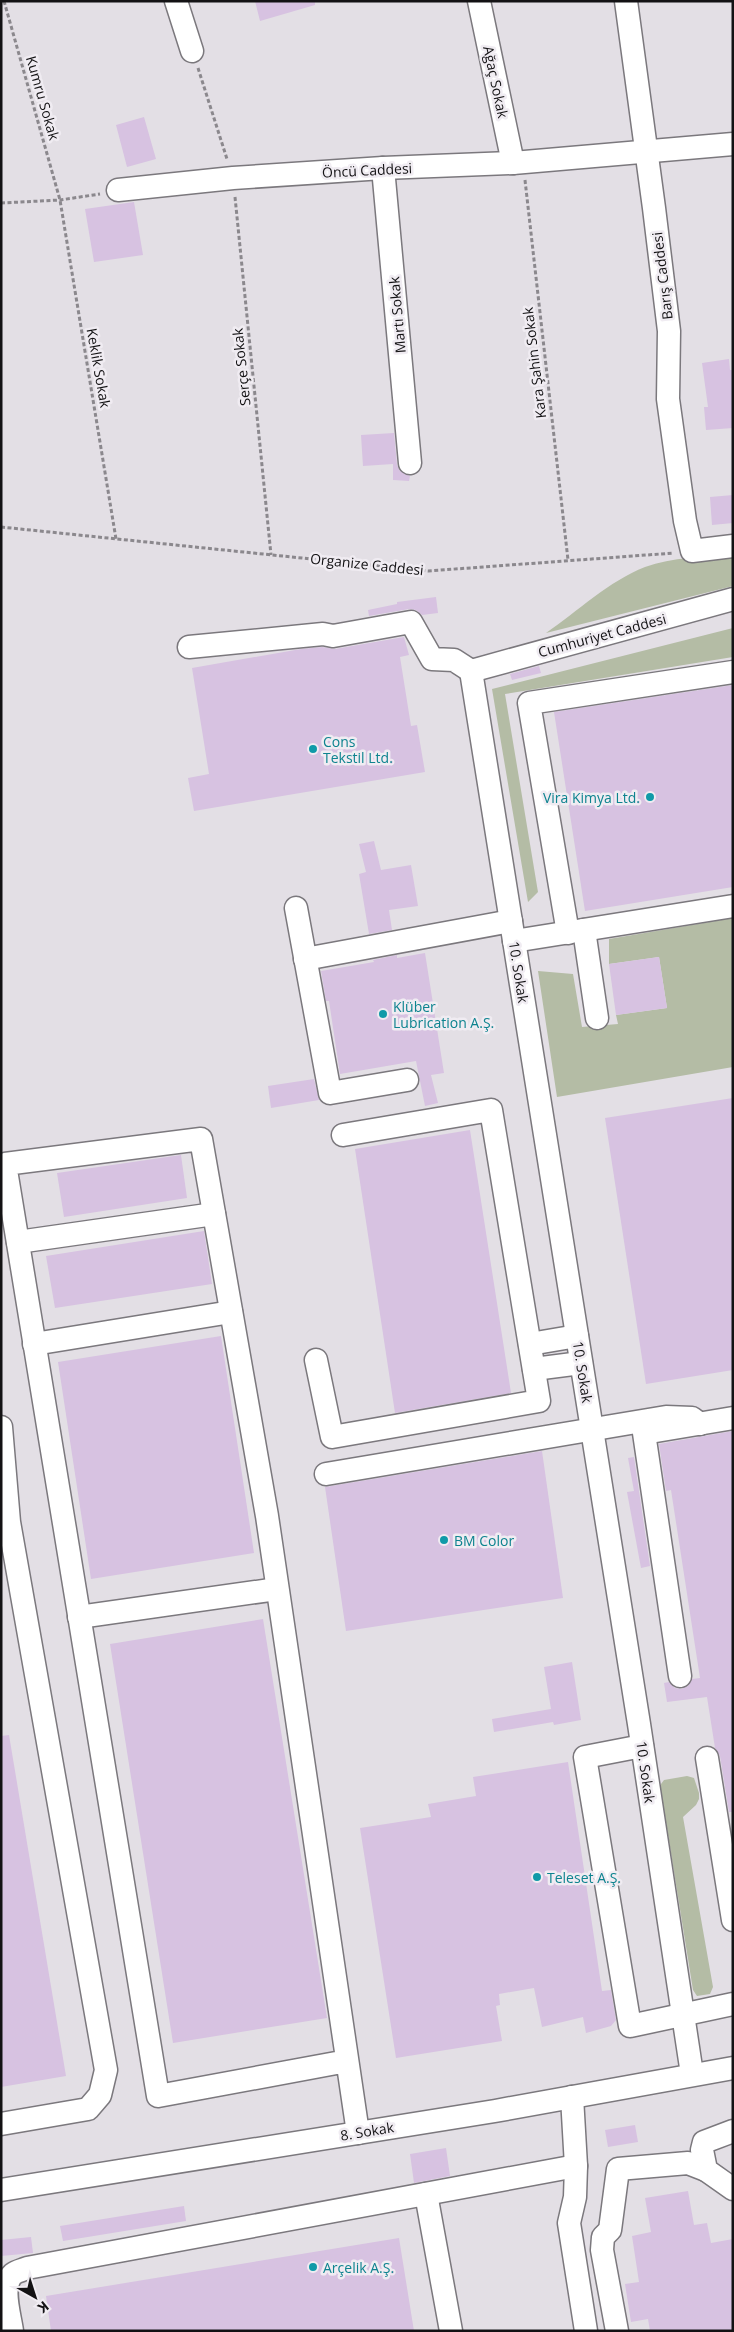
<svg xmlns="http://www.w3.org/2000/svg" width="734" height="2332" font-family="'Open Sans',sans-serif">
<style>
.green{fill:#b4bca5}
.building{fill:#d7c2e1}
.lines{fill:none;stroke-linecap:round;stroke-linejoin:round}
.minor-casing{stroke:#7b787d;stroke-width:25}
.path{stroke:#8b888d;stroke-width:3;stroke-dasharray:4 2.5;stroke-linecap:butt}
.minor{stroke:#fff;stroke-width:22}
.culture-dot{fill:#0f9aa8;stroke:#f0ecf2;stroke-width:2}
.labels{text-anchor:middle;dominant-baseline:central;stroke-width:5;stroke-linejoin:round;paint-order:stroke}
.street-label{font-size:14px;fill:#131214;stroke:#f0ecf2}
.culture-label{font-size:14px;fill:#0d838f;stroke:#f0ecf2;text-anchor:start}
</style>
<rect width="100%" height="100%" fill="#e3dfe5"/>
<!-- green -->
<g class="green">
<path d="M 733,554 L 733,586 L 546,633 C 578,611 609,581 645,567 C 672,557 705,557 733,554 Z"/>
<polygon points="733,628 733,657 505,694 538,892 528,902 492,689"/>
<polygon points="733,918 733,1067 557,1097 538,971 573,974 582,1027 618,1024 616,1015 667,1008 659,957 609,964 609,939"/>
<polygon points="687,1776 694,1778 699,1793 699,1799 696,1805 683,1817 713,1987 710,1994 697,1996 693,1990 661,1791 661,1784 664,1780"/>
</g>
<!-- building -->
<g class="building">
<polygon points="255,1 315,1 315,5 260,21"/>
<polygon points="144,117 156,159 127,167 116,125"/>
<polygon points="134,202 143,255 94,262 85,209"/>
<polygon points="729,359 730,370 733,370 733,428 706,430 704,407 708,407 702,363"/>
<polygon points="394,433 397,465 400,471 410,476 409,481 393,480 393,464 363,466 361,435"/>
<polygon points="733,495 733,523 712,525 710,497"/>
<polygon points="436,597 438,613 422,615 416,610 409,609 369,616 368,610 397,604 397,602"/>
<polygon points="404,637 409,655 400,657 411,726 417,725 425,772 194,811 188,778 209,774 192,668 301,649 322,647 335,649"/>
<polygon points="539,666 541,673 512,680 510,674"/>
<polygon points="733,685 733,887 585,911 554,712"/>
<polygon points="374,841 381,870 411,865 418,906 389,910 392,930 369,934 359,874 366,872 359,844"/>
<polygon points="425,953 444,1073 431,1075 438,1103 425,1106 416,1061 340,1074 329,1001 326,1001 321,971 374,962 373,960 397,955 397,958"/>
<polygon points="659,957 667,1008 616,1015 609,964"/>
<polygon points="314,1079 319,1100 271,1108 268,1086"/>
<polygon points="733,1098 733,1370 646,1384 605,1118"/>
<polygon points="470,1130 511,1393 395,1413 355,1149"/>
<polygon points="181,1155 187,1198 64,1217 57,1173"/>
<polygon points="204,1231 212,1284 55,1308 46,1256"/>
<polygon points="221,1336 254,1553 91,1579 58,1362"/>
<polygon points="733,1431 733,1812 729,1812 720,1756 715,1748 707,1697 667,1702 664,1683 669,1682 675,1688 681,1689 688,1686 692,1679 700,1678 671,1490 666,1491 659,1444"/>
<polygon points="542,1451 563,1598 346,1631 325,1487"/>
<polygon points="634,1457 650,1566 641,1568 627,1492 634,1491 628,1458"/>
<polygon points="263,1619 327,2018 173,2043 110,1644"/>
<polygon points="572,1662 581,1720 554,1725 553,1722 494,1732 492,1719 551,1709 544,1667"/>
<polygon points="9,1735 66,2076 1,2087 1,1736"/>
<polygon points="568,1762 602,1991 611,1990 616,2020 611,2026 586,2033 583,2017 542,2027 534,1988 499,1994 500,2005 496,2006 502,2041 396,2058 360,1828 431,1817 428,1804 476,1796 473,1777"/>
<polygon points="635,2125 638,2142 608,2147 605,2130"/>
<polygon points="446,2148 450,2176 414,2183 410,2154"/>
<polygon points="688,2191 694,2225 707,2223 711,2243 733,2239 733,2331 650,2331 648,2319 631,2322 625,2284 639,2282 632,2236 651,2232 645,2198"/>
<polygon points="184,2206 186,2221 63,2241 60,2226"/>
<polygon points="31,2237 33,2253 1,2256 1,2240"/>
<polygon points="399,2238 414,2331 51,2331 46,2296"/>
</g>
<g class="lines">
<!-- minor casing -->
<g class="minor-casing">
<g id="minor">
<polyline points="176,1 192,51"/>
<polyline points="479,1 513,163"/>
<polyline points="626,1 654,208 669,331 668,399 685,521 692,551 733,546"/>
<polyline points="383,168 410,463"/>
<polyline points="118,190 233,178 383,168 513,163 733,144"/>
<polyline points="189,647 323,634 333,636 411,622 432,659 454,660 471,671"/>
<polyline points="471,671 639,1724 692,2074"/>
<polyline points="471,671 733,599"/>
<polyline points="296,908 330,1093 407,1080"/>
<polyline points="584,930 597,1018"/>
<polyline points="568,933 529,703 733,672"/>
<polyline points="514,941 733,906"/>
<polyline points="305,959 511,921"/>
<polyline points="18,1242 214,1214"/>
<polyline points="34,1344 231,1312"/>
<polyline points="530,1344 577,1336"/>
<polyline points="316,1360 332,1437 539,1401 491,1110 343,1135"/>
<polyline points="534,1369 581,1363"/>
<polyline points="1,1427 9,1522 106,2070 100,2095 88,2109 1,2124"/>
<polyline points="326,1474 666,1417 692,1418 700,1424"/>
<polyline points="79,1617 277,1589"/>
<polyline points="680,1676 644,1433 733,1418"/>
<polyline points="642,1746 585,1757 630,2026 733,2004"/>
<polyline points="707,1758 733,1920"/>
<polyline points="347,2061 158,2096 5,1164 201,1139 267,1516 358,2133"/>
<polyline points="572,2097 576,2166 575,2197 569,2223 586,2331"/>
<polyline points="733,2131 704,2142 702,2150 706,2170 733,2189"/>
<polyline points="1,2190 495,2111 733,2068"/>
<polyline points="426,2194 451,2331"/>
<path d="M 12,2331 C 10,2315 0,2286 13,2274 C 17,2271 23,2270 27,2268 L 576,2166"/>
<polyline points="617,2331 602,2250 603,2237 610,2230 618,2169 688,2163 706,2170"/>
</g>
</g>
<!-- path -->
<g class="path">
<polyline points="4,1 60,200 116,539"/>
<polyline points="198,68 227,159"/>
<polyline points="525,180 568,560"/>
<polyline points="235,197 271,555"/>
<polyline points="1,203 60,200 100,194"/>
<polyline points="1,527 428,571 674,553"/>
</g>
<!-- minor -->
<use href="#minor" class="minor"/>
</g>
<!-- markers -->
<g class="culture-dot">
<circle cx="313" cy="749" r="5"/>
<circle cx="650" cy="797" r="5"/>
<circle cx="383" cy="1014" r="5"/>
<circle cx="444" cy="1540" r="5"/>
<circle cx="537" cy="1877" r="5"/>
<circle cx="313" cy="2267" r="5"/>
</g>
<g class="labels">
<!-- street labels -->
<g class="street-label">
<text transform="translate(496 82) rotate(78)">Ağaç Sokak</text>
<text transform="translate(43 98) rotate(74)">Kumru Sokak</text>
<text transform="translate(367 170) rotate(-3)">Öncü Caddesi</text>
<text transform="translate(662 276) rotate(-97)">Barış Caddesi</text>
<text transform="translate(397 315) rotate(-95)">Martı Sokak</text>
<text transform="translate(534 363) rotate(-97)">Kara Şahin Sokak</text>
<text transform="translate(241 367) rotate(-96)">Serçe Sokak</text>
<text transform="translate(99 368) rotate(80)">Keklik Sokak</text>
<text transform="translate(367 564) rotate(6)">Organize Caddesi</text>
<text transform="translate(602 635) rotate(-15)">Cumhuriyet Caddesi</text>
<text transform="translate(519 972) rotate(81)">10. Sokak</text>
<text transform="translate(583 1372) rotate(81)">10. Sokak</text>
<text transform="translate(646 1772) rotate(82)">10. Sokak</text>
<text transform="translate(367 2131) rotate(-9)">8. Sokak</text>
</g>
<!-- culture labels -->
<g class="culture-label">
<text x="323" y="741">Cons<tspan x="323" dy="16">Tekstil Ltd.</tspan></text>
<text x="640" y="797" text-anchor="end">Vira Kimya Ltd.</text>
<text x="393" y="1006">Klüber<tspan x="393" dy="16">Lubrication A.Ş.</tspan></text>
<text x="454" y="1540">BM Color</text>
<text x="547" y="1877">Teleset A.Ş.</text>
<text x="323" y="2267">Arçelik A.Ş.</text>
</g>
</g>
<!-- border -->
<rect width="734" height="2332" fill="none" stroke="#131214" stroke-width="5"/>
<!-- north arrow -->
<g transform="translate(35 2297) rotate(141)" stroke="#f0ecf2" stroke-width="4" paint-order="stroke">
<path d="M0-4L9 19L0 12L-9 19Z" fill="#131214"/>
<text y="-8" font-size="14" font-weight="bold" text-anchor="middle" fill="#131214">K</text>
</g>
</svg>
